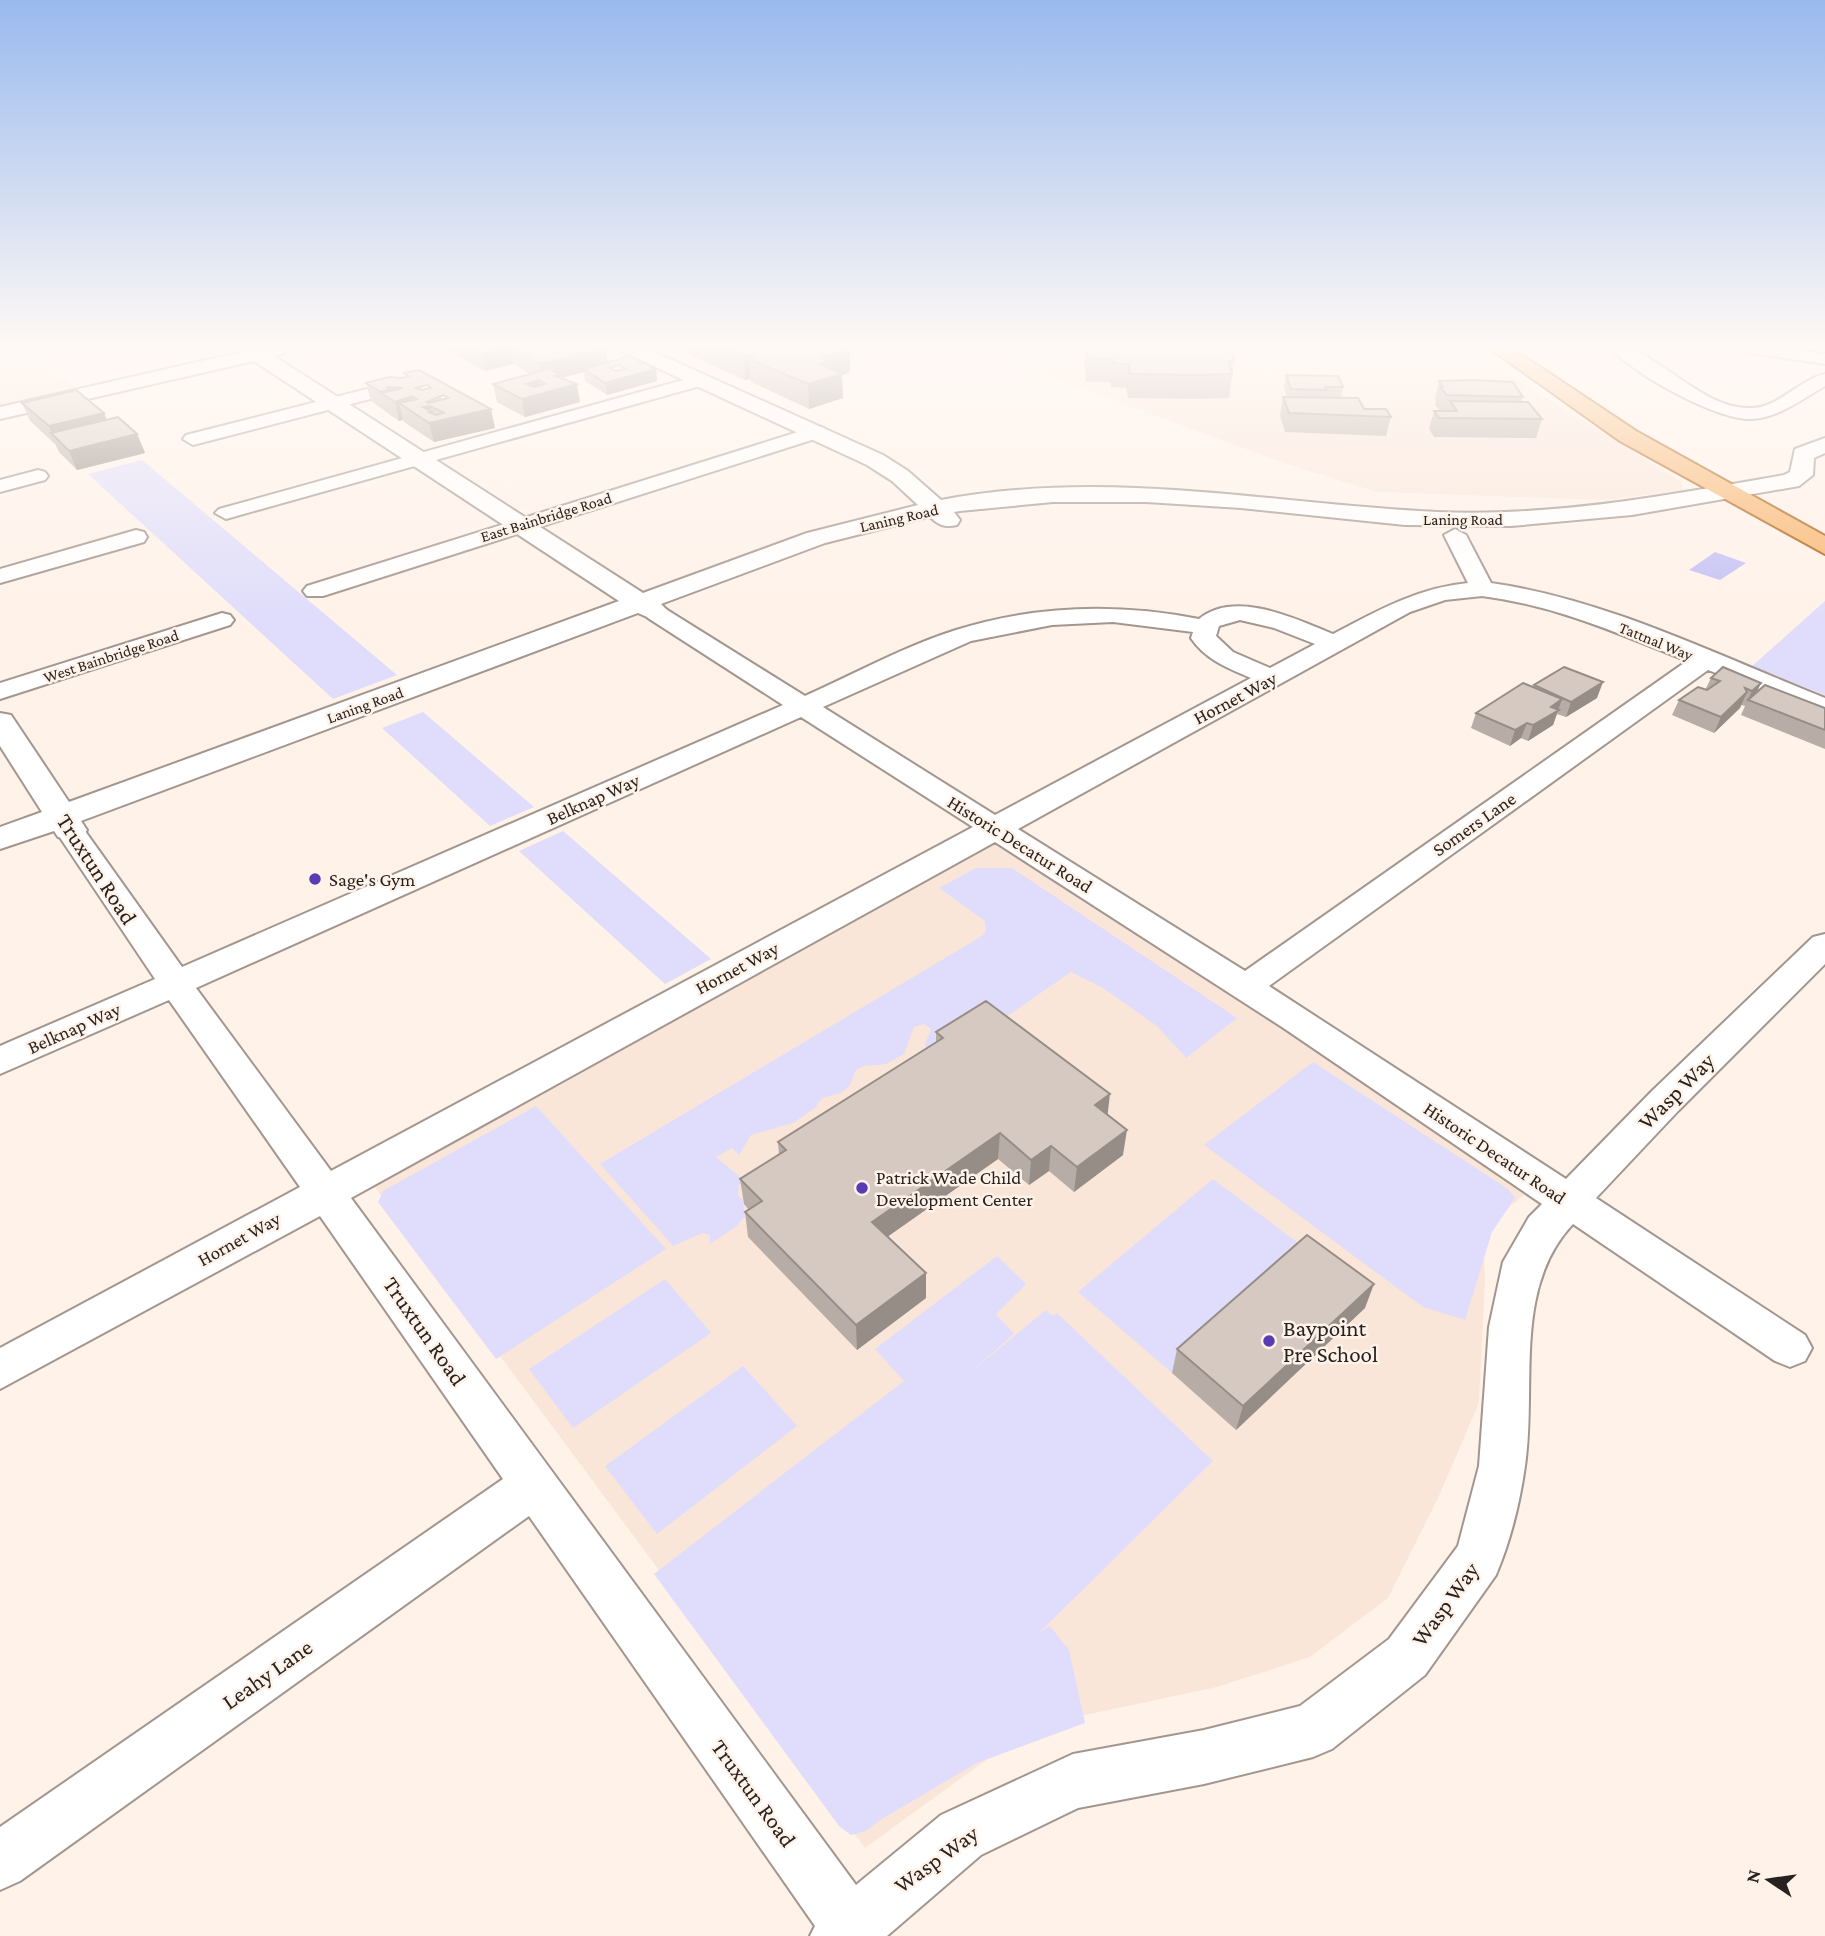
<svg xmlns="http://www.w3.org/2000/svg" width="1825" height="1936" font-family="'Crimson Pro',serif">
<style>
.built{fill:#fae6d9}
.green{fill:#dfddfb}
.water{fill:#c4c0f6}
.lines{fill:none;stroke-linecap:round;stroke-linejoin:round}
.street-casing{stroke:#a2968e;stroke-width:4}
.secondary-casing{stroke:#a2968e;stroke-width:4}
.primary-casing{stroke:#ac6113;stroke-width:4}
.street{fill:#fff;fill-rule:evenodd}
.secondary{fill:#fff;fill-rule:evenodd}
.primary{fill:#f8b56e;fill-rule:evenodd}
.wall{fill:#b8ada6;fill-rule:evenodd}
.shaded-wall{fill:#968d87}
.building{fill:#d6c9c1;stroke:#968d87;stroke-width:2;fill-rule:evenodd}
.poi-dot{fill:#583cb4;stroke:#fff2e9;stroke-width:2.5}
.labels{text-anchor:middle;dominant-baseline:central;stroke-width:5;stroke-linejoin:round;paint-order:stroke}
.far-street-label{font-size:16px;fill:#27221f;stroke:#fff2e9}
.street-label{font-size:19px;fill:#27221f;stroke:#fff2e9}
.poi-label{font-size:19px;fill:#27221f;stroke:#fff2e9;text-anchor:start}
.near-street-label{font-size:23px;fill:#27221f;stroke:#fff2e9}
.near-poi-label{font-size:23px;fill:#27221f;stroke:#fff2e9;text-anchor:start}
</style>
<rect width="100%" height="100%" fill="#fff2e9"/>
<!-- built -->
<g class="built">
<polygon points="0,347 22,347 76,388 0,405"/>
<polygon points="968,347 1478,347 1529,387 1682,482 1682,490 1606,500 1377,492 1279,461"/>
<polygon points="996,842 1529,1191 1483,1228 1485,1281 1479,1403 1438,1498 1388,1598 1310,1657 1217,1687 1033,1726 865,1848 371,1182"/>
</g>
<!-- green -->
<g class="green">
<polygon points="142,460 397,675 333,699 88,474"/>
<polygon points="1825,601 1825,695 1751,667"/>
<polygon points="423,712 534,807 490,826 382,728"/>
<polygon points="563,831 711,959 665,984 519,851"/>
<polygon points="976,868 1012,868 1237,1018 1186,1058 1157,1026 1103,988 1071,972 1006,1017 926,1050 925,1044 931,1029 924,1024 914,1027 904,1054 886,1064 864,1066 856,1070 850,1085 841,1093 822,1098 815,1108 793,1123 751,1135 739,1155 732,1148 716,1157 744,1180 739,1185 738,1195 743,1200 745,1216 737,1226 710,1244 710,1235 703,1233 673,1246 600,1164 982,936 986,931 985,921 939,888"/>
<polygon points="1313,1062 1508,1189 1515,1198 1492,1232 1465,1320 1423,1307 1204,1145"/>
<polygon points="536,1106 666,1249 496,1359 378,1202 383,1191"/>
<polygon points="1213,1179 1309,1251 1172,1373 1078,1292"/>
<polygon points="997,1256 1026,1284 996,1314 1014,1334 964,1377 1046,1310 1053,1316 1057,1313 1213,1461 1039,1633 1050,1626 1069,1650 1085,1723 977,1763 880,1820 866,1831 851,1835 839,1826 654,1574 904,1381 875,1349"/>
<polygon points="665,1279 711,1333 573,1428 529,1369"/>
<polygon points="743,1366 797,1426 657,1534 605,1466"/>
</g>
<!-- water -->
<polygon class="water" points="1715,552 1746,563 1720,580 1689,570"/>
<g class="lines">
<!-- street casing -->
<g class="street-casing">
<g id="street">
<path d="M 1610,347 C 1654,343 1699,411 1752,408 C 1779,407 1799,380 1825,374 L 1825,386 C 1802,399 1780,417 1752,419 C 1718,421 1631,373 1610,347 Z"/>
<polygon points="1736,347 1775,347 1825,354 1825,364 1744,352"/>
<polygon points="701,375 707,376 710,380 707,384 233,517 226,519 215,513 219,509"/>
<polygon points="414,377 420,378 423,382 420,386 193,445 183,439 186,435"/>
<polygon points="817,426 824,428 826,432 824,436 323,596 307,596 303,591 307,586"/>
<polygon points="38,470 45,472 48,476 45,480 0,492 0,480"/>
<path d="M 1455,529 L 1466,535 L 1491,583 C 1605,599 1717,655 1825,698 L 1825,715 L 1708,670 L 1269,986 L 1566,1179 L 1652,1091 L 1813,937 L 1825,934 L 1825,964 L 1678,1111 L 1596,1198 L 1805,1335 L 1812,1348 L 1805,1361 L 1790,1367 L 1775,1361 L 1573,1224 C 1512,1289 1537,1386 1525,1466 C 1520,1502 1510,1542 1496,1575 L 1425,1675 L 1332,1749 L 1313,1757 L 1204,1784 L 1078,1808 L 981,1855 L 887,1936 L 810,1936 L 815,1926 L 529,1516 L 20,1881 L 0,1890 L 0,1827 L 503,1479 L 320,1216 L 0,1389 L 0,1348 L 300,1187 L 169,1000 L 0,1074 L 0,1046 L 155,979 L 55,830 L 60,824 L 70,821 L 80,824 L 182,967 L 783,705 L 648,618 L 644,613 L 648,608 L 664,608 L 805,696 C 854,674 905,646 956,630 C 1036,605 1118,603 1199,619 C 1235,589 1296,619 1333,634 C 1377,611 1417,588 1468,583 L 1444,535 ZM 1482,596 C 1558,606 1617,633 1687,661 L 1245,971 L 1018,829 L 1410,612 L 1445,600 ZM 1240,620 L 1274,628 L 1315,644 L 1270,668 L 1233,652 L 1216,636 L 1219,626 ZM 1113,622 L 1193,632 L 1191,638 C 1206,660 1228,668 1251,678 L 995,815 L 823,707 L 971,641 L 1052,625 ZM 801,717 L 973,827 L 331,1171 L 196,988 ZM 995,842 L 1285,1029 L 1542,1204 L 1529,1217 L 1503,1262 L 1489,1327 L 1479,1466 L 1458,1546 L 1389,1639 L 1300,1706 L 1204,1730 L 1073,1754 L 941,1815 L 856,1885 L 351,1198 Z"/>
<polygon points="136,530 144,532 147,537 144,542 0,583 0,569"/>
<polygon points="222,613 230,615 234,620 230,625 0,699 0,683"/>
</g>
</g>
<!-- secondary casing -->
<g class="secondary-casing">
<path id="secondary" d="M 237,347 L 282,347 L 285,350 L 282,354 L 274,356 L 643,593 L 807,533 L 918,505 L 892,481 L 867,465 L 621,351 L 619,347 L 643,347 L 883,455 L 908,471 L 941,500 C 1111,468 1268,504 1437,512 C 1554,517 1670,495 1784,475 L 1790,472 L 1795,449 L 1825,438 L 1825,453 L 1814,458 L 1813,475 L 1799,486 L 1632,515 L 1511,526 L 1405,525 L 1241,508 L 1146,502 L 1053,502 L 960,511 L 954,512 L 960,520 L 957,525 C 944,528 939,525 930,517 L 924,518 L 825,543 L 661,604 L 670,613 L 666,619 L 656,621 L 638,613 L 81,821 L 87,830 L 82,837 L 70,840 L 58,837 L 54,831 L 0,849 L 0,827 L 42,812 L 0,746 L 0,713 L 11,715 L 69,802 L 619,601 L 254,361 L 0,419 L 0,407 L 241,352 Z"/>
</g>
<!-- primary casing -->
<g class="primary-casing">
<polygon id="primary" points="1488,347 1510,347 1636,431 1825,536 1825,554 1620,441"/>
</g>
<!-- street -->
<use href="#street" class="street"/>
<!-- secondary -->
<use href="#secondary" class="secondary"/>
<!-- primary -->
<use href="#primary" class="primary"/>
</g>
<!-- wall -->
<g class="wall">
<path d="M 443,347 L 603,347 L 608,362 L 656,369 L 657,381 L 607,395 L 585,381 L 584,372 L 561,378 L 580,402 L 525,417 L 497,402 L 493,384 L 530,374 L 514,364 L 485,371 L 443,348 ZM 619,365 L 626,369 L 616,371 L 609,368 Z"/>
<polygon points="672,347 859,347 850,350 850,372 842,375 843,398 809,409 751,382 750,379 745,380"/>
<polygon points="1085,347 1230,347 1234,361 1229,398 1194,399 1128,398 1126,388 1111,387 1111,382 1086,382 1084,360"/>
<path d="M 419,370 L 495,428 L 434,442 L 404,422 L 403,420 L 399,421 L 371,401 L 366,383 L 402,378 L 405,377 L 404,373 ZM 427,385 L 431,388 L 419,389 L 416,388 ZM 443,395 L 448,398 L 443,399 L 439,397 Z"/>
<polygon points="1286,375 1343,387 1341,398 1364,409 1391,417 1386,436 1285,432 1280,416 1283,397 1287,397 1284,387"/>
<polygon points="1439,381 1523,397 1521,402 1542,419 1536,438 1434,437 1429,429 1434,411 1440,411 1435,405 1436,401 1435,399"/>
<polygon points="22,403 107,420 137,434 145,453 77,470 59,452 55,444 30,421"/>
<polygon points="1711,678 1761,683 1757,691 1825,708 1825,749 1741,715 1745,706 1741,705 1740,708 1714,733 1672,715 1679,700 1705,690"/>
<polygon points="1534,685 1597,698 1566,717 1557,714 1553,725 1528,741 1521,738 1510,746 1471,728 1476,713 1533,687"/>
<polygon points="936,1032 1107,1115 1123,1155 1074,1192 1049,1171 1029,1185 998,1159 888,1236 926,1298 857,1350 748,1237 745,1212 749,1210 744,1204 740,1179 779,1155 778,1142 936,1042"/>
<polygon points="1365,1308 1236,1430 1172,1373 1177,1349"/>
</g>
<!-- shaded-wall -->
<g class="shaded-wall">
<polygon points="510,347 514,364 485,371 482,353"/>
<polygon points="825,347 859,347 850,350 850,372 842,375 843,398 809,409 808,384 819,364"/>
<polygon points="606,348 608,365 584,369 584,372 560,378 577,384 580,402 525,417 522,399 527,384 538,380 540,394 558,389 543,382 540,364"/>
<polygon points="750,355 750,359 749,359 750,379 745,380 744,356"/>
<polygon points="656,369 657,381 607,395 605,383"/>
<polygon points="412,396 417,415 399,403 403,420 399,421 395,402"/>
<polygon points="430,406 434,422 491,409 495,428 434,442 429,423 423,407"/>
<polygon points="104,413 112,432 52,435 49,426"/>
<polygon points="137,434 145,453 77,470 69,451"/>
<polygon points="1603,682 1597,698 1566,717 1571,702"/>
<polygon points="1761,683 1754,698 1748,700 1745,706 1752,691"/>
<polygon points="1747,692 1740,708 1714,733 1721,717"/>
<polygon points="1562,699 1553,725 1528,741 1533,725 1551,707"/>
<polygon points="1527,723 1521,738 1510,746 1515,730"/>
<polygon points="1110,1094 1107,1120 1095,1105"/>
<polygon points="1127,1130 1123,1155 1074,1192 1077,1167"/>
<polygon points="1000,1133 998,1159 873,1247 872,1222"/>
<polygon points="1051,1146 1049,1171 1029,1185 1031,1160"/>
<polygon points="926,1273 926,1298 857,1350 856,1325"/>
<polygon points="1374,1284 1365,1308 1236,1430 1243,1406"/>
</g>
<!-- building -->
<g class="building">
<polygon points="469,347 509,347 482,353"/>
<polygon points="511,347 603,347 606,348 540,364"/>
<polygon points="721,347 844,347 850,349 822,357 831,361 819,364 842,374 808,384 749,359 755,357 750,355 744,356"/>
<polygon points="1087,347 1230,347 1234,361 1229,361 1232,374 1197,375 1130,374 1129,364 1113,363 1113,359 1088,358"/>
<path d="M 630,356 L 656,369 L 605,383 L 584,369 ZM 619,365 L 626,369 L 616,371 L 609,368 Z"/>
<path d="M 549,369 L 559,375 L 555,376 L 577,384 L 522,399 L 493,384 ZM 538,380 L 545,384 L 534,387 L 527,384 Z"/>
<path d="M 419,370 L 491,409 L 429,423 L 399,403 L 417,399 L 412,396 L 395,402 L 381,393 L 403,388 L 386,387 L 391,389 L 381,392 L 366,383 L 389,377 L 402,378 L 409,376 L 404,373 ZM 427,385 L 431,388 L 421,390 L 416,388 ZM 443,395 L 448,398 L 429,403 L 427,402 ZM 430,406 L 444,413 L 436,415 L 429,412 L 432,411 L 423,407 Z"/>
<polygon points="1286,375 1338,376 1343,387 1325,387 1327,390 1291,389"/>
<polygon points="1474,380 1513,382 1523,397 1447,395 1440,387 1443,387 1439,381"/>
<polygon points="76,390 104,413 49,426 22,403"/>
<polygon points="1283,397 1358,398 1364,409 1386,409 1391,417 1289,413"/>
<polygon points="1450,401 1528,402 1542,419 1439,418 1434,411 1457,411"/>
<polygon points="118,417 137,434 69,451 51,433"/>
<polygon points="1564,667 1603,682 1571,702 1534,685"/>
<polygon points="1723,667 1761,683 1752,691 1745,688 1747,692 1721,717 1679,700 1698,687 1707,690 1720,681 1711,678"/>
<polygon points="1523,683 1562,699 1551,707 1559,710 1533,725 1527,723 1515,730 1476,713"/>
<polygon points="1765,685 1825,708 1825,730 1748,700"/>
<polygon points="986,1001 1110,1094 1095,1105 1127,1130 1077,1167 1051,1146 1031,1160 1000,1133 872,1222 926,1273 856,1325 745,1212 762,1201 740,1179 786,1150 778,1142 943,1038 936,1032"/>
<polygon points="1307,1235 1374,1284 1243,1406 1177,1349"/>
</g>
<!-- sky -->
<linearGradient id="sky" x2="0" y2="1"><stop stop-color="#99b9ee"/><stop offset="0.56" stop-color="#fff9f5"/><stop offset="1" stop-color="#fff9f5" stop-opacity="0"/></linearGradient>
<rect width="1825" height="618" fill="url(#sky)"/>
<!-- markers -->
<g class="poi-dot">
<circle cx="315" cy="879" r="7"/>
<circle cx="862" cy="1188" r="7"/>
<circle cx="1269" cy="1341" r="7"/>
</g>
<g class="labels">
<!-- far-street labels -->
<g class="far-street-label">
<text transform="translate(546 517) rotate(-17)">East Bainbridge Road</text>
<text transform="translate(899 518) rotate(-13)">Laning Road</text>
<text x="1463" y="519">Laning Road</text>
<text transform="translate(1656 641) rotate(22)">Tattnal Way</text>
<text transform="translate(111 656) rotate(-18)">West Bainbridge Road</text>
<text transform="translate(365 705) rotate(-20)">Laning Road</text>
</g>
<!-- street labels -->
<g class="street-label">
<text transform="translate(1235 698) rotate(-28)">Hornet Way</text>
<text transform="translate(593 799) rotate(-24)">Belknap Way</text>
<text transform="translate(1474 824) rotate(-35)">Somers Lane</text>
<text transform="translate(1020 844) rotate(32)">Historic Decatur Road</text>
<text transform="translate(737 968) rotate(-28)">Hornet Way</text>
<text transform="translate(74 1028) rotate(-24)">Belknap Way</text>
<text transform="translate(1495 1153) rotate(34)">Historic Decatur Road</text>
<text transform="translate(239 1239) rotate(-29)">Hornet Way</text>
</g>
<!-- poi labels -->
<g class="poi-label">
<text x="329" y="879">Sage's Gym</text>
<text x="876" y="1177">Patrick Wade Child<tspan x="876" dy="22">Development Center</tspan></text>
</g>
<!-- near-street labels -->
<g class="near-street-label">
<text transform="translate(97 869) rotate(57)">Truxtun Road</text>
<text transform="translate(1676 1091) rotate(-45)">Wasp Way</text>
<text transform="translate(425 1331) rotate(55)">Truxtun Road</text>
<text transform="translate(1445 1604) rotate(-54)">Wasp Way</text>
<text transform="translate(267 1674) rotate(-35)">Leahy Lane</text>
<text transform="translate(754 1793) rotate(54)">Truxtun Road</text>
<text transform="translate(936 1859) rotate(-36)">Wasp Way</text>
</g>
<!-- near-poi labels -->
<g class="near-poi-label">
<text x="1283" y="1328">Baypoint<tspan x="1283" dy="26">Pre School</tspan></text>
</g>
</g>
<!-- north arrow -->
<g transform="translate(1769 1880) rotate(283)" stroke="#fff2e9" stroke-width="5" paint-order="stroke">
<path d="M0-5L12 26L0 18L-12 26Z" fill="#27221f"/>
<text y="-10" font-size="19" font-weight="bold" text-anchor="middle" fill="#27221f">N</text>
</g>
</svg>
